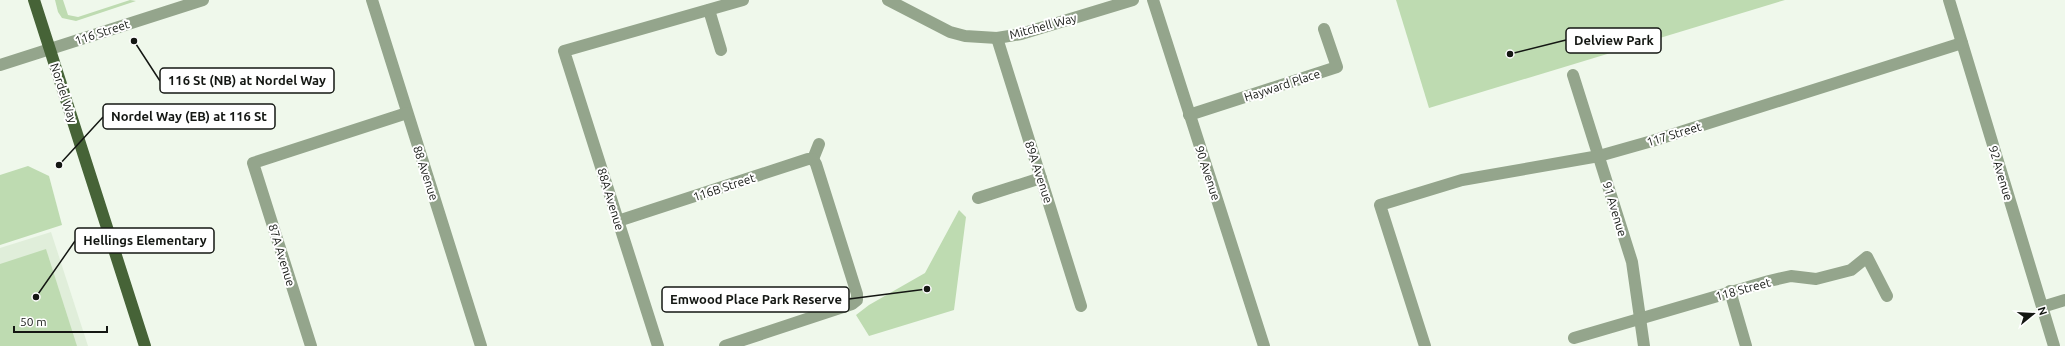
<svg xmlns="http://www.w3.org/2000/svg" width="2065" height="346" font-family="Ubuntu,sans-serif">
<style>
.built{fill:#e0eeda}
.green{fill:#bedbb1}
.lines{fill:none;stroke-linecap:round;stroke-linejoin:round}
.minor{stroke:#94a58c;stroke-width:12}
.major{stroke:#466337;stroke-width:12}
.labels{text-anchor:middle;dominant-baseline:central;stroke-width:4;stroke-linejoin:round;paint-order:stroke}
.street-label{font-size:12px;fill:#141713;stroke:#fff}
.leader{fill:none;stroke:#141713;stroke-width:1.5}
.callout-dot{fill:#141713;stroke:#fff;stroke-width:1.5}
.callout{fill:#fff;stroke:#141713;stroke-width:1.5}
.callout-label{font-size:13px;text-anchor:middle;font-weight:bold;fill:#141713}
</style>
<rect width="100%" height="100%" fill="#eff8eb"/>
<!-- built -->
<polygon class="built" points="51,232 88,346 0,346 0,248"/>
<!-- green -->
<g class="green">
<polygon points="55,0 63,0 68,15 78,17 130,0 136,1 76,21 62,18 58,12"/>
<polygon points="1396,0 1785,0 1429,108"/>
<polygon points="28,166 49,176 62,225 0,245 0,175"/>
<polygon points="959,210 966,217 954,310 869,336 856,315 869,305 925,273"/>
<polygon points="46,249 77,346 0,346 0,264"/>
</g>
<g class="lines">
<!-- minor -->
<g class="minor">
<polyline points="372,0 481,346"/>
<polyline points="888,0 950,32 965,36 997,38 1021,34 1133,0"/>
<polyline points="1153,0 1264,346"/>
<polyline points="1949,0 2054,346"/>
<polyline points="709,10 721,50"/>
<polyline points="997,38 1081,306"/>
<polyline points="0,65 203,0"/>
<polyline points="1573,75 1632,262 1644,346"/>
<polyline points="1189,115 1337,67 1324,29"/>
<polyline points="978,198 1041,178"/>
<polyline points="618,221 808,159 813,159 819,144"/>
<polyline points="1730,291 1746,346"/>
<polyline points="2042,307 2065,300"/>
<polyline points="1574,338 1769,281 1791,276 1816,279 1851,270 1867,257 1887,296"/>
<polyline points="311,346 253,163 407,113"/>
<polyline points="658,346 564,51 743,0"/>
<polyline points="725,346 852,304 857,300 857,294 816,164 813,159"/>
<polyline points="1425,346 1380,205 1462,180 1599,156 1652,141 1962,43"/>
</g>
<!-- major -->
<polyline class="major" points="34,0 145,346"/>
</g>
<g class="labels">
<!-- street labels -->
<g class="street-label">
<text transform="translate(1043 26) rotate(-15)">Mitchell Way</text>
<text transform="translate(102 32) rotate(-18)">116 Street</text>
<text transform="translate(1282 85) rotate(-18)">Hayward Place</text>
<text transform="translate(64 93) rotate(72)">Nordel Way</text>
<text transform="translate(1674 134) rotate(-17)">117 Street</text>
<text transform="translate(1039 172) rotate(72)">89A Avenue</text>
<text transform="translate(426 173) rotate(72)">88 Avenue</text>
<text transform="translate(1208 173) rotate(72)">90 Avenue</text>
<text transform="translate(2001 173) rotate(73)">92 Avenue</text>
<text transform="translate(724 187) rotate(-18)">116B Street</text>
<text transform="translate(611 199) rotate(73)">88A Avenue</text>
<text transform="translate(1615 209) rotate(73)">91 Avenue</text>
<text transform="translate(282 255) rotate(73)">87A Avenue</text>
<text transform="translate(1743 289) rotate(-15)">118 Street</text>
</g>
</g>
<!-- callouts -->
<path class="leader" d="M1510 54L1566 40M134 41L160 81M59 165L103 117M36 297L75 241M927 289L849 299"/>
<g class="callout-dot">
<circle cx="1510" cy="54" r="4"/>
<circle cx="134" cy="41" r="4"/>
<circle cx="59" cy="165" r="4"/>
<circle cx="36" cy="297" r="4"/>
<circle cx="927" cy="289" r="4"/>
</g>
<g class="callout">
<rect x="1566" y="28" width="95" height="25" rx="4"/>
<rect x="160" y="68" width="174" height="25" rx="4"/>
<rect x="103" y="104" width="172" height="25" rx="4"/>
<rect x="75" y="228" width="139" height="25" rx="4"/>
<rect x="662" y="287" width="187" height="25" rx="4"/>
</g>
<g class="callout-label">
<text x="1614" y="45">Delview Park</text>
<text x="247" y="85">116 St (NB) at Nordel Way</text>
<text x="189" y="121">Nordel Way (EB) at 116 St</text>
<text x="145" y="245">Hellings Elementary</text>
<text x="756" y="304">Emwood Place Park Reserve</text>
</g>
<!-- north arrow -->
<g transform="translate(2033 314) rotate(72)" stroke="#ffffff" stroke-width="3" paint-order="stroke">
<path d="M0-3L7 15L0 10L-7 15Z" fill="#141713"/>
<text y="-6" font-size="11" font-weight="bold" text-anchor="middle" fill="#141713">N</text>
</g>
<!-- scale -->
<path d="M14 326v6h93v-6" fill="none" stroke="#141713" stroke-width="2"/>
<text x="20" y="326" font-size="12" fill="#141713" stroke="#ffffff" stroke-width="3" paint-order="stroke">50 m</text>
</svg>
